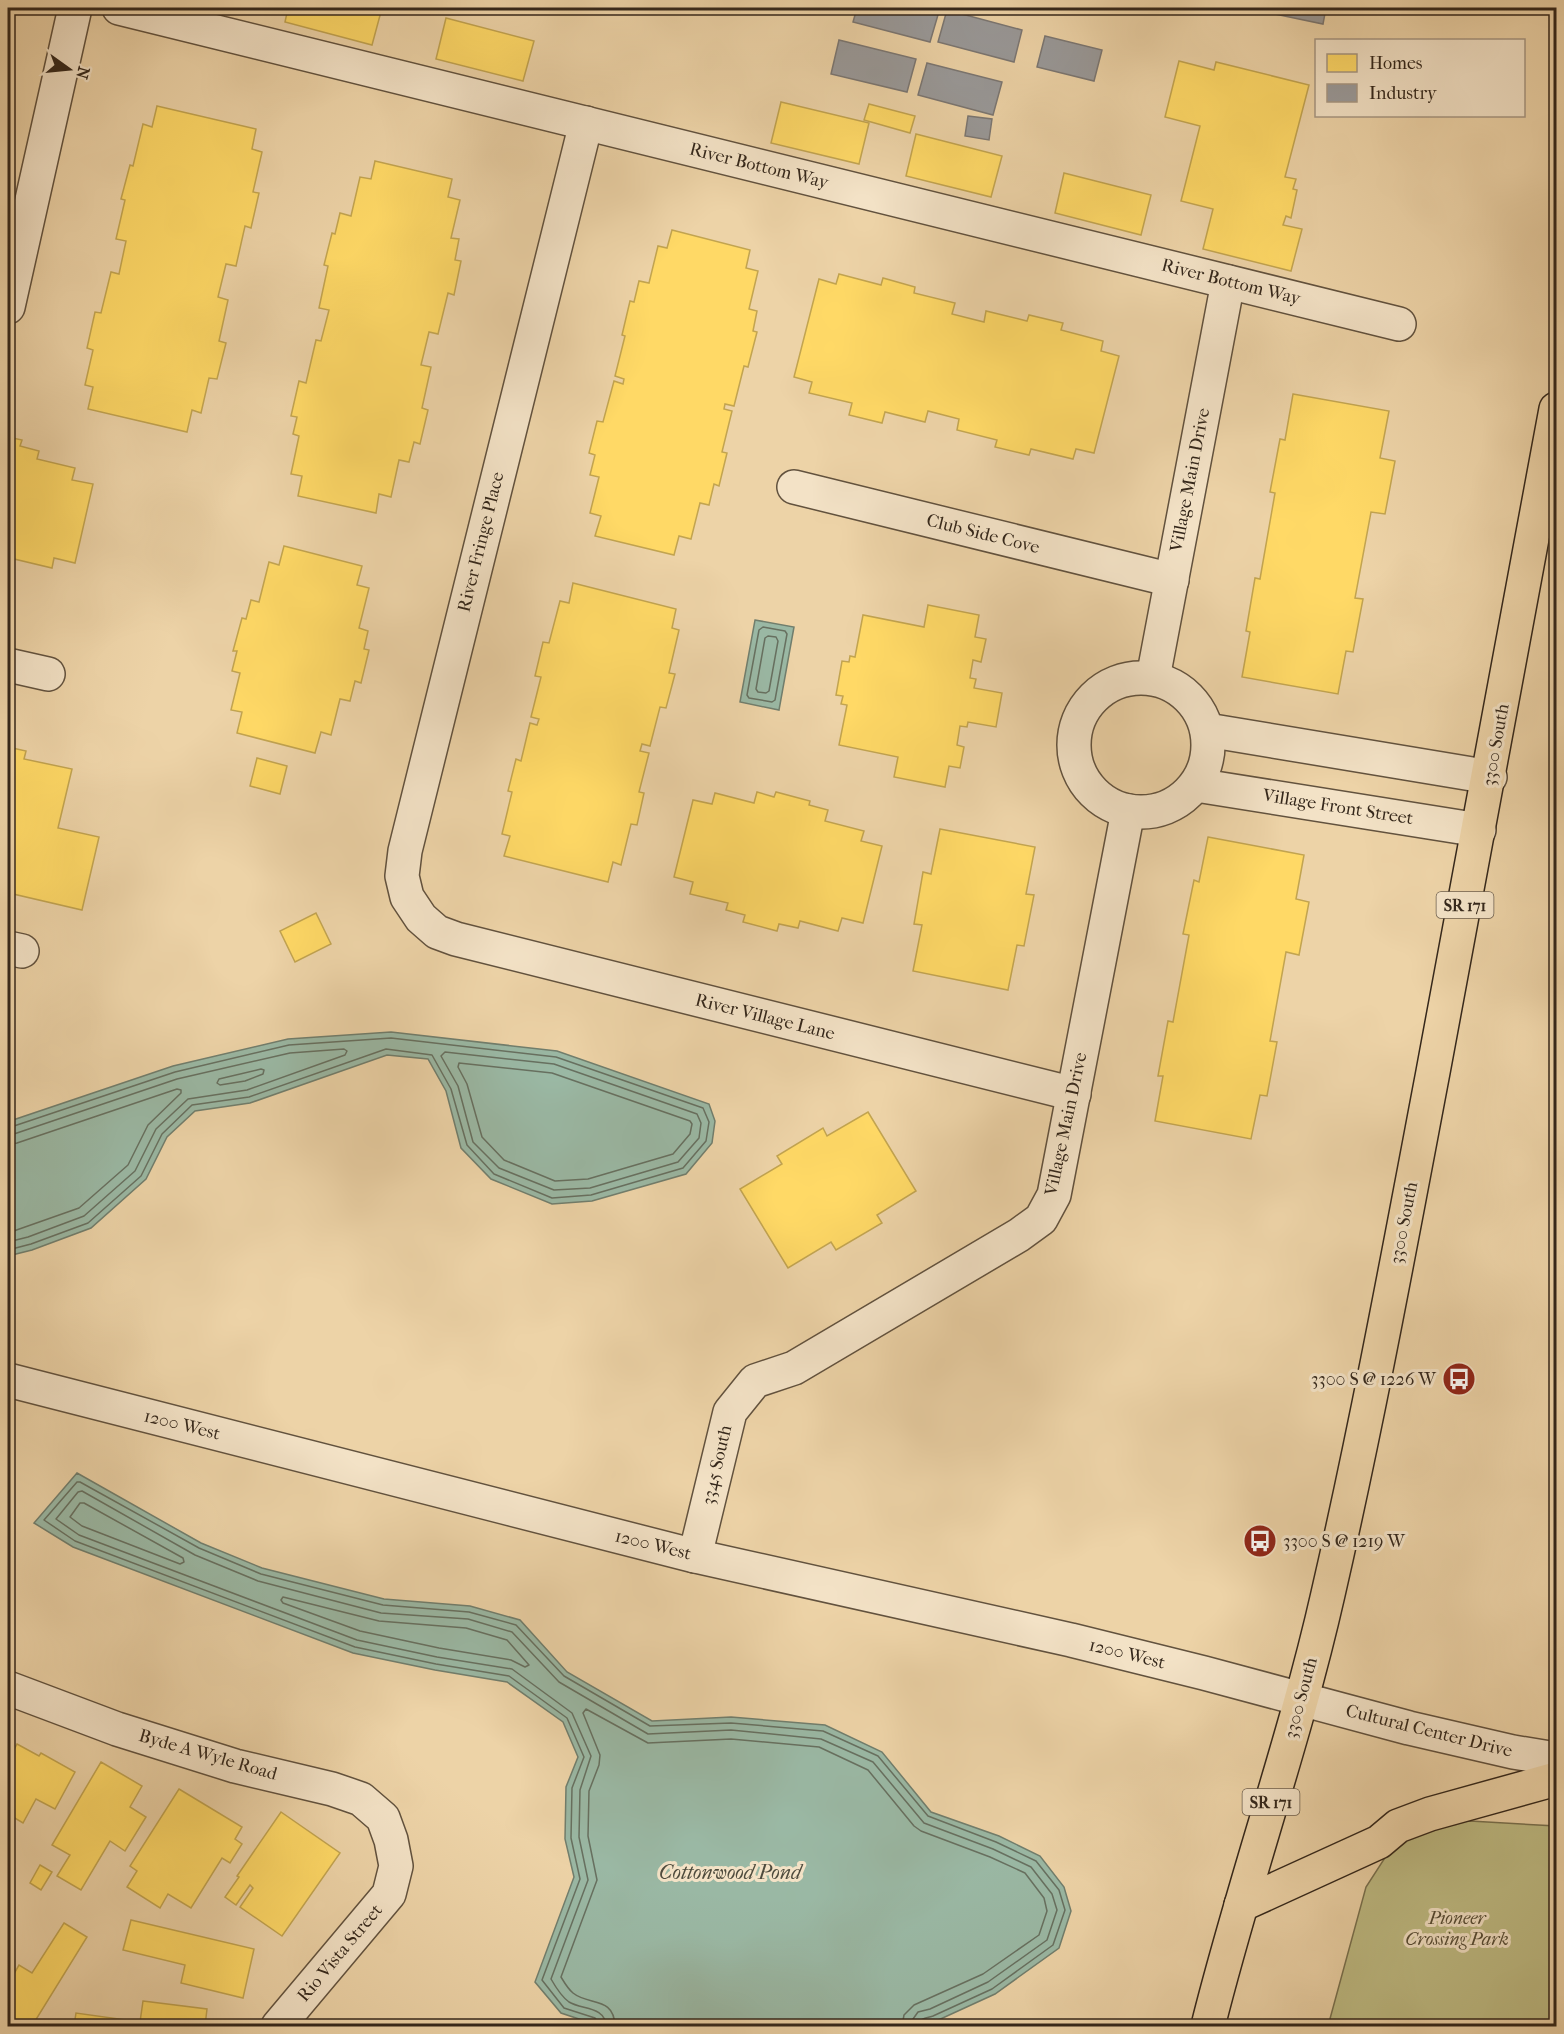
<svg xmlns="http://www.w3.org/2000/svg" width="1564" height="2034" font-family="'IM FELL French Canon',serif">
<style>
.green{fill:#bebb83;stroke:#79714f;stroke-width:1.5}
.water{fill:#9ab8a4;stroke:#717e6d;stroke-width:1.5}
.homes{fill:#ffd966;stroke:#c2a450;stroke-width:1.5}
.industry{fill:#999;stroke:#7b7773;stroke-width:1.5}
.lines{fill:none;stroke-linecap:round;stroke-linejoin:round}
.shore{stroke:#677060;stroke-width:1.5}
.minor-casing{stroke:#62523e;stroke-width:36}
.tertiary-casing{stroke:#62523e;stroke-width:36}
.primary-casing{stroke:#34271b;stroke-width:36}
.minor{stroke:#f3e2c6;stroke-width:33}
.tertiary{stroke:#f3e2c6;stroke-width:33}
.primary{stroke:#edd3a7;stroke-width:33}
.labels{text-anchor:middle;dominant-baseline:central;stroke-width:6;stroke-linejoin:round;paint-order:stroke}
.shield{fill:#f3e2c6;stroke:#6d5f4e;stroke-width:1.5}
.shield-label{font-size:16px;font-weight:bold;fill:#34271b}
.street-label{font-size:18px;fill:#34271b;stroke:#f3e2c6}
.poi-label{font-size:18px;fill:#34271b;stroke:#f3e2c6;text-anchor:end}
.park-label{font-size:18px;font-style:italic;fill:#564c35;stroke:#f3e2c6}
.water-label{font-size:20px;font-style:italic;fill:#4e4b3d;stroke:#f3e2c6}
</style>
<rect width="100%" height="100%" fill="#edd3a7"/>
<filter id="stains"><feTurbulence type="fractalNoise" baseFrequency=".00333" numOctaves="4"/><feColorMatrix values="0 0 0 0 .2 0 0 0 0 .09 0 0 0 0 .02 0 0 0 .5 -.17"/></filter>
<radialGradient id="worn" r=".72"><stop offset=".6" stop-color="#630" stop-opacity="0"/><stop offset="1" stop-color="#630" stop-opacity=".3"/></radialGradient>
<!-- green -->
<polygon class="green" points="1470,1821 1556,1826 1556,2026 1328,2026 1366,1887 1388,1853 1418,1830 1439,1822"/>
<!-- water -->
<g class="water">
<polygon points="755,620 794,627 779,710 740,702"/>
<polygon points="391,1032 557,1051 709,1104 715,1121 712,1143 686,1174 592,1201 552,1204 491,1179 461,1148 446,1091 428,1059 387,1055 250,1103 195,1111 167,1137 146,1179 91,1228 32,1250 8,1256 8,1124 13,1120 173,1066 288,1039"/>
<polygon points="77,1473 201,1543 262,1568 384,1599 470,1606 520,1620 567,1672 652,1721 731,1717 825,1725 882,1752 931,1812 999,1836 1040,1856 1064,1887 1071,1911 1059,1948 995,1994 934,2022 912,2026 600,2026 561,2013 535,1982 574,1877 565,1839 566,1787 578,1757 563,1722 507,1682 435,1670 353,1653 73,1547 34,1523"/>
</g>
<!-- homes -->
<g class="homes">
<polygon points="288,8 382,8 372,45 285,22"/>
<polygon points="446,18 534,41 523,81 436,59"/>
<polygon points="1179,61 1214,70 1216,62 1309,85 1285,177 1296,179 1293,189 1297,190 1291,218 1286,216 1283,225 1302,229 1291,271 1203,249 1213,209 1181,201 1200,126 1165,117"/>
<polygon points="781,102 869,123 859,164 771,143"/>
<polygon points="869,104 915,116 910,133 864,120"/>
<polygon points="157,106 256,129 252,149 262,152 253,192 259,193 251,228 245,226 236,266 226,264 218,297 228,300 219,341 226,343 217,379 209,378 201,413 192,410 187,432 88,409 93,387 85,385 93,350 87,348 95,312 101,313 111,272 119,274 126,241 116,239 125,200 121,199 130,165 133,166 143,124 152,127"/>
<polygon points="916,134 1002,156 991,197 906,176"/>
<polygon points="375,161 452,179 448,197 460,200 451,238 459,239 455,260 461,261 454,295 448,293 438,334 429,332 421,365 431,367 422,408 428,410 420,444 414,442 409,462 399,460 391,497 379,494 376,513 298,496 302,476 291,474 299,436 293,434 297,417 291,416 299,381 306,383 316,340 321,341 329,310 319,308 328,266 324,265 332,233 335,234 340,213 351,216 360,177 371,179"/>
<polygon points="1064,173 1151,195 1141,235 1055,213"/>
<polygon points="672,230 750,250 746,268 758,271 749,309 757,311 753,331 757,332 748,367 744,366 734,406 725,404 724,409 732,411 722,452 727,453 719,486 714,484 709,505 700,503 691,539 679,536 674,555 595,536 601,516 590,513 599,477 590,475 595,455 589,453 597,421 603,422 614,381 623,384 624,379 615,376 625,336 622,335 630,301 634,302 639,281 649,283 658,246 667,248"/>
<polygon points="839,274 881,285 883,278 915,287 914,293 955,303 952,314 984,322 986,311 1027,321 1029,315 1063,323 1061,330 1103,341 1101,351 1119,356 1094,453 1076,449 1073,459 1031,449 1029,455 995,447 997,440 957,430 959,419 928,411 925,422 885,412 882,423 849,415 852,403 809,393 812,382 794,377 819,279 836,284"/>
<polygon points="1293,394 1389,411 1380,458 1395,461 1385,514 1371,512 1355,598 1363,599 1353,652 1346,651 1338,694 1242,677 1250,632 1246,631 1255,578 1260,579 1275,493 1270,492 1280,439 1285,440"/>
<polygon points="8,437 22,440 20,446 39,451 37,459 75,468 72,480 93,484 75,563 54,558 52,568 14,559 12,569 8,568"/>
<polygon points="284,546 362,566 357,585 369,588 359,628 368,631 364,649 369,650 361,683 355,681 350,701 340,699 331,735 321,732 315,753 237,733 242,712 231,710 240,673 232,671 237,651 233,651 242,618 246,619 251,600 259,602 269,562 279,565"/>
<polygon points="573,583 676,609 672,628 679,630 669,673 675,674 666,708 660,707 650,746 642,744 640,751 649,753 639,792 644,793 637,825 631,824 621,865 613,862 608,882 504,856 510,836 502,834 512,792 508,791 516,759 521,761 530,723 537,725 539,719 531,717 541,677 535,676 543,642 549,643 560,601 569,603"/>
<polygon points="928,605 979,615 975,637 986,639 981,662 973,660 970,678 976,679 974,688 1002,693 996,727 968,722 967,727 960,726 957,745 964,747 960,768 949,766 945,787 894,777 898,757 839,745 847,705 841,704 843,696 836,695 842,661 849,662 850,656 855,657 863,615 924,627"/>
<polygon points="8,747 26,751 24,759 72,769 58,828 99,837 82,910 13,894 12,900 8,899"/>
<polygon points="257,758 287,766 280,794 250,786"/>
<polygon points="757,792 774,797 776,792 810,801 809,805 828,810 825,821 864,831 861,841 882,846 863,923 842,918 838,931 800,921 798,928 779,924 777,931 743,922 745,915 726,910 728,903 690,894 693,882 674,877 693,800 712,804 715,793 754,803"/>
<polygon points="940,829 1035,847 1026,894 1034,895 1024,946 1017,945 1008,990 913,971 922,925 914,924 923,872 931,874"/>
<polygon points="1208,837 1304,855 1296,899 1309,902 1299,955 1286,952 1270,1041 1277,1042 1267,1096 1260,1095 1251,1139 1155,1121 1163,1076 1158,1076 1168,1021 1173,1022 1189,935 1183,934 1194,880 1199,882"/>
<polygon points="316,913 331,944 295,962 280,931"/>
<polygon points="868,1112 916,1191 877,1215 882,1223 836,1250 831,1242 788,1268 740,1189 782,1164 777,1156 823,1128 827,1136"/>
<polygon points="17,1744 39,1756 41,1753 75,1772 55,1809 36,1799 23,1823 8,1814 8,1761"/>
<polygon points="101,1762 142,1786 130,1807 146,1817 125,1851 110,1841 81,1890 57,1876 70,1855 52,1845"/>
<polygon points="179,1789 242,1827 235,1839 242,1844 230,1863 222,1858 191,1908 168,1894 160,1908 127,1887 137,1871 130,1866"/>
<polygon points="281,1812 340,1853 282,1936 240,1907 253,1888 250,1885 236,1905 225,1897 239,1877 237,1876"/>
<polygon points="40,1865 52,1872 41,1890 30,1883"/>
<polygon points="131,1920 254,1949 243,1998 181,1983 185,1965 123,1950"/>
<polygon points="64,1923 87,1937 32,2026 8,2026 8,1984 19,1965 32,1973"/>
<polygon points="143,2001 207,2009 205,2026 74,2026 76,2013 140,2022"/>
</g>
<!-- industry -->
<g class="industry">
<polygon points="857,8 940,8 930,42 853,22"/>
<polygon points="1251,8 1326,8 1323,24 1251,9"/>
<polygon points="947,10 1022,30 1014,62 938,42"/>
<polygon points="1045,36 1102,50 1094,81 1037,67"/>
<polygon points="839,40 916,59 907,92 831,74"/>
<polygon points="927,63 1002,82 993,115 918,95"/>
<polygon points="968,116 992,119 989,140 965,136"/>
</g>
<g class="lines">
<!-- shore -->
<g class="shore">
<polygon points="763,627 785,631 787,634 775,700 772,702 749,698 747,695 759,630"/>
<polygon points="768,636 776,637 778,641 769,691 766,693 758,692 756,689 765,638"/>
<polygon points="445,1052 554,1064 697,1114 701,1123 699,1138 678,1162 590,1188 554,1190 499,1168 473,1142 458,1086 441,1056"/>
<polygon points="459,1063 552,1073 690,1121 692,1124 690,1134 673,1154 588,1179 555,1181 504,1160 482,1137 467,1084 458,1067"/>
<polygon points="261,1069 264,1070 263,1074 245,1081 220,1085 217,1083 219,1079"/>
<polyline points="8,1128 175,1072 289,1045 391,1038 556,1057 703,1108 709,1122 706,1141 683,1168 591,1195 552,1198 494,1174 467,1145 451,1089 432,1055 386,1049 249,1097 192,1105 162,1134 141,1176 88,1223 31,1244 8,1250"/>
<polyline points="8,1136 177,1079 290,1053 344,1049 347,1051 345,1055 247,1090 188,1099 156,1129 135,1171 84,1216 28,1237 8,1242"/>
<polyline points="8,1145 17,1143 177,1089 181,1090 181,1093 148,1125 128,1165 79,1208 8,1233"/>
<polygon points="80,1503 84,1503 183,1558 184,1562 180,1564 82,1526 70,1517"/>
<polygon points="283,1597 379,1621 466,1628 507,1640 529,1665 525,1667 511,1660 439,1648 360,1631 283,1603 281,1600"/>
<path d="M 598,2026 L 598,2022 L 595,2018 L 564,2008 L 542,1980 L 580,1879 L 571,1838 L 572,1788 L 584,1757 L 567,1718 L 509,1676 L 436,1664 L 355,1647 L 75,1541 L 44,1520 L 77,1482 L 80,1482 L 199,1548 L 261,1574 L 383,1605 L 469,1612 L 516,1625 L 564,1676 L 650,1726 L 731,1723 L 823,1731 L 878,1756 L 928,1816 L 996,1842 L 1036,1861 L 1059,1890 L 1065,1910 L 1053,1945 L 992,1989 L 933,2016 C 926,2018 919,2018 919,2026"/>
<path d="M 606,2026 C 605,2006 582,2010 569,2002 C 562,1997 555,1986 551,1979 L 588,1880 L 579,1837 L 580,1790 L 591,1756 L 572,1713 L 512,1669 L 437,1657 L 357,1640 L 79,1535 L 56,1519 L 78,1492 L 82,1491 L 195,1555 L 258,1581 L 381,1613 L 468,1619 L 512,1632 L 559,1682 L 648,1734 L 731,1730 L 821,1739 L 873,1762 L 924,1823 L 993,1849 L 1031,1867 L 1052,1894 L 1057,1910 L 1047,1940 L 988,1982 L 930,2009 L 918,2012 L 913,2019 L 911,2026"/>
<path d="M 615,2026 C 614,1996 589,2006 573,1993 C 568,1989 564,1982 561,1977 L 597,1880 L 588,1836 L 589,1791 L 599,1765 L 600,1755 L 583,1713 L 586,1709 L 648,1743 L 731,1739 L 819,1747 L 868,1770 L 914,1826 L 921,1831 L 990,1857 L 1025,1873 L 1044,1898 L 1047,1911 L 1039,1935 L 983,1974 L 914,2005 L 904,2015 L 902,2026"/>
</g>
<!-- minor casing -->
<g class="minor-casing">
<g id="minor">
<polyline points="119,8 1399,324"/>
<polyline points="586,123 405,851 402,876 407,897 421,918 437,932 456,939 1074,1094"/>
<polyline points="8,307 75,8"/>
<polyline points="794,487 1172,580"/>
<polyline points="8,665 48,674"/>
<polyline points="1153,678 1228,282"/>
<circle cx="1141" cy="745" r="67"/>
<polyline points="1207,730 1490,777"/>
<polyline points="1196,785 1479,830"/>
<polyline points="8,948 22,951"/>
<polyline points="695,1556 730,1412 755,1381 794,1368 1019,1235 1041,1219 1054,1195 1128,811"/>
<polyline points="8,1688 117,1729 235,1766 332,1789 361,1799 383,1818 391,1840 396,1866 389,1894 278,2026"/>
</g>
</g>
<!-- tertiary casing -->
<g class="tertiary-casing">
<polyline id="tertiary" points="8,1380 695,1556 1071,1640 1204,1673 1409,1728 1513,1752 1556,1759"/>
</g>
<!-- primary casing -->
<g class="primary-casing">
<g id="primary">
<polyline points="1241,1905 1379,1842 1398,1826 1430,1814 1556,1779"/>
<path d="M 1208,2026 C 1244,1881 1295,1740 1328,1594 C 1368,1420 1400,1246 1433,1072 C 1475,851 1517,630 1556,409"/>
</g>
</g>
<!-- minor -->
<use href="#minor" class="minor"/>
<!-- tertiary -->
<use href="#tertiary" class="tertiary"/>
<!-- primary -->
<use href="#primary" class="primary"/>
</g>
<!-- icons -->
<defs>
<g id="bus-disc" transform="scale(1.725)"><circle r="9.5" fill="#8f2418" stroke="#f3e2c6"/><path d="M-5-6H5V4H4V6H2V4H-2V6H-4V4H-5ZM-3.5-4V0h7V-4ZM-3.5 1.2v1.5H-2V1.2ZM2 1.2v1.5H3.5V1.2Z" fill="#fff"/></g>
</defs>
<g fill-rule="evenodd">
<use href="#bus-disc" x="1459" y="1379"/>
<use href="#bus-disc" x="1260" y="1541"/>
</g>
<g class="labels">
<!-- shield labels -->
<g class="shield">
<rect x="1436.5" y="892" width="57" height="26" rx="4.5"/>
<rect x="1242.5" y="1789" width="57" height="26" rx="4.5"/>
</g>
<g class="shield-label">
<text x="1465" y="905">SR 171</text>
<text x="1271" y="1802">SR 171</text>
</g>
<!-- street labels -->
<g class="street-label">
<text transform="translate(759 166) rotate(14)">River Bottom Way</text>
<text transform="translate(1231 282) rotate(14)">River Bottom Way</text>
<text transform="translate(1190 480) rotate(-79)">Village Main Drive</text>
<text transform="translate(983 534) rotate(14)">Club Side Cove</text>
<text transform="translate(481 542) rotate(-76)">River Fringe Place</text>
<text transform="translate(1496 745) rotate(-80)">3300 South</text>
<text transform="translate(1338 807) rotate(9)">Village Front Street</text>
<text transform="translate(765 1017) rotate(14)">River Village Lane</text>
<text transform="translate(1066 1124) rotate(-78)">Village Main Drive</text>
<text transform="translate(1404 1223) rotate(-79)">3300 South</text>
<text transform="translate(182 1425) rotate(14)">1200 West</text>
<text transform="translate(717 1465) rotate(-77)">3345 South</text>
<text transform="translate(653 1545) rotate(14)">1200 West</text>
<text transform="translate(1127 1654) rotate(14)">1200 West</text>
<text transform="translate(1301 1698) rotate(-75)">3300 South</text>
<text transform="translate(1429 1731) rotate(14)">Cultural Center Drive</text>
<text transform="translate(208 1755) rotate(16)">Byde A Wyle Road</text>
<text transform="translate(340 1953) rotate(-50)">Rio Vista Street</text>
</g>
<!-- poi labels -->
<g class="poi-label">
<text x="1436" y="1379">3300 S @ 1226 W</text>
<text x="1283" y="1541" text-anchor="start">3300 S @ 1219 W</text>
</g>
<!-- park labels -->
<g class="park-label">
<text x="1457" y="1918">Pioneer<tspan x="1457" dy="21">Crossing Park</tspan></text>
</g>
<!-- water labels -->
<g class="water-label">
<text x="730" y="1872">Cottonwood Pond</text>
</g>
</g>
<!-- margin -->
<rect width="1564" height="2034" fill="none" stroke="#edd3a7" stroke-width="30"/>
<rect x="9" y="9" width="1546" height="2016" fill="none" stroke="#34271b" stroke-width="3"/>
<rect x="15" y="15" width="1534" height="2004" fill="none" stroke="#34271b" stroke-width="1.5"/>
<!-- legend -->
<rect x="1315" y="39" width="210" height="78" fill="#f3e2c6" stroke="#a79782" stroke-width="1.5"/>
<rect x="1327" y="54" width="30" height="18" fill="#ffd966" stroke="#a79782" stroke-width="1.5"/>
<text x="1369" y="69" font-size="18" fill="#34271b">Homes</text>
<rect x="1327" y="84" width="30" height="18" fill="#999999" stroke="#a79782" stroke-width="1.5"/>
<text x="1369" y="99" font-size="18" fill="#34271b">Industry</text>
<!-- north arrow -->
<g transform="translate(69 69) rotate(105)" stroke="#f3e2c6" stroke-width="4.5" paint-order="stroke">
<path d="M0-4.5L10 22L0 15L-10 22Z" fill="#34271b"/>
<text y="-9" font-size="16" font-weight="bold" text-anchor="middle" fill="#34271b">N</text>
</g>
<rect width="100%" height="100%" filter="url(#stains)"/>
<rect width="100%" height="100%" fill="url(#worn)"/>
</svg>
